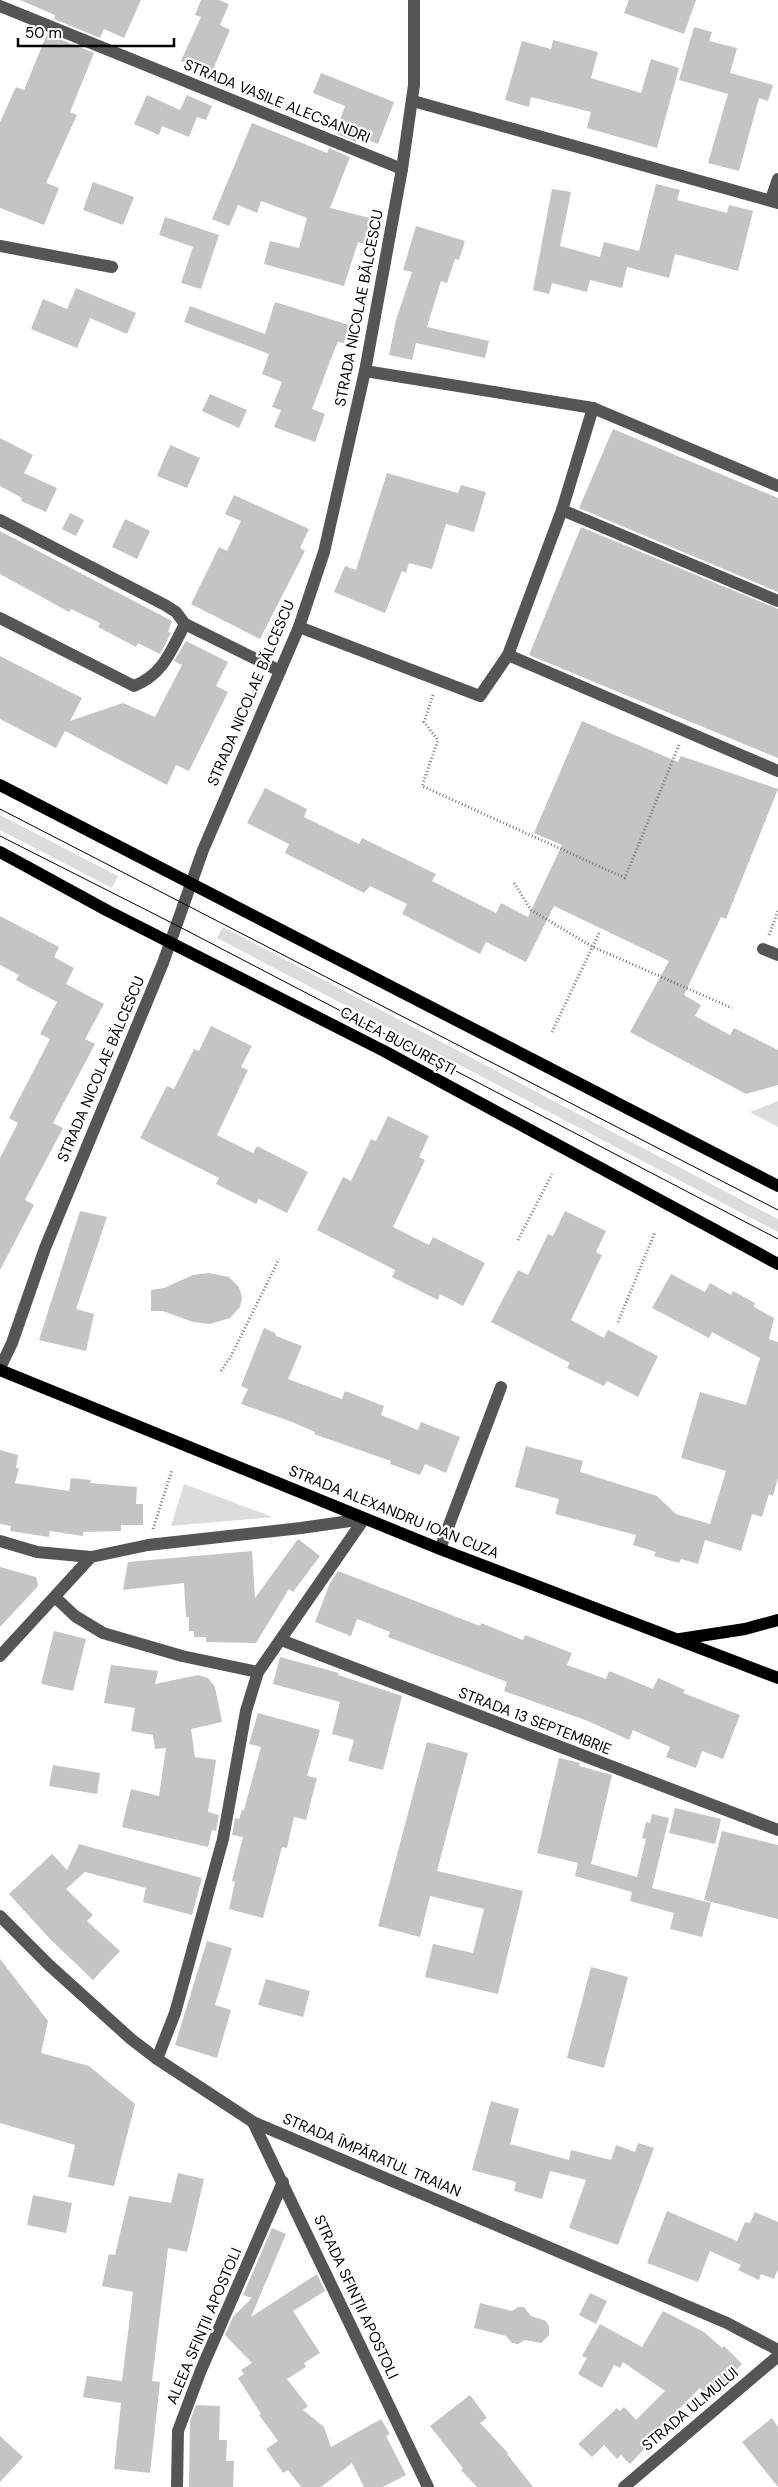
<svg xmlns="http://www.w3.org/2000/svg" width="778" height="2487" font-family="'DM Sans',sans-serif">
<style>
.green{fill:#dcdcdc}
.building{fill:#c4c4c4}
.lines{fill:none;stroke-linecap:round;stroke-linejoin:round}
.path{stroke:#777;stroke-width:3;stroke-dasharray:1 2.5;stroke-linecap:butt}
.minor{stroke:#555;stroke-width:12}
.major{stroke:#000;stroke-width:12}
.tram{stroke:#000;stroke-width:1}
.labels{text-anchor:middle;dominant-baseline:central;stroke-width:4.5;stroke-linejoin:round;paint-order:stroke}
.street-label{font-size:15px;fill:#000;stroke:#fff}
</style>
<rect width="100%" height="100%" fill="#fff"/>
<!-- green -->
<g class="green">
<polygon points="0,815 118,876 112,888 0,830"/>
<polygon points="223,927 778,1219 778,1232 217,938"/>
<polygon points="778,1101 778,1127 750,1112"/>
<polygon points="184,1484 273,1517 171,1526"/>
</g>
<!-- building -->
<g class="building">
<polygon points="20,0 141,0 124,38 104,29 100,38 54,19 55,15"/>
<polygon points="201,0 219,0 229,4 220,25 230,30 211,74 181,61 201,17 195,15"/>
<polygon points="629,0 696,0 684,34 624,13"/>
<polygon points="694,27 712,32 709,41 737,48 730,73 773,85 768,101 759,98 739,171 708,163 728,94 679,80"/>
<polygon points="47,34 94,53 70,112 77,115 46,183 59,188 44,225 0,208 0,122 16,87 24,90"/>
<polygon points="553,40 598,52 591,78 641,93 651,59 679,68 657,148 587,128 591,112 531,97 529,107 505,100 522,41 551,49"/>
<polygon points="321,73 394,102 378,144 358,136 356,142 335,133 345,106 313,93"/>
<polygon points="147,95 180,110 187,95 212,106 206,120 197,117 189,137 162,126 159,135 134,124"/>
<polygon points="252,123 327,153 329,148 350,157 330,208 374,219 368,245 358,242 344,286 264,264 270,241 299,248 307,218 261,201 257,213 238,205 229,226 212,219"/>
<polygon points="93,182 134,197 123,225 83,210"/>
<polygon points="656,184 680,190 677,200 727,213 729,205 753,211 738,271 675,254 669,278 627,267 622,288 590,280 587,292 552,283 549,294 533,290 552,189 571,192 560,246 600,257 604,242 639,251"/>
<polygon points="165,217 219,235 201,289 181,283 193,247 159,235"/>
<polygon points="416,226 465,241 459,260 455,259 447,283 441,281 427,327 489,341 485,358 416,343 412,360 389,355 396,320 412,272 403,270"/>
<polygon points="76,288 136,313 127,334 90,318 77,348 31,329 43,299 67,309"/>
<polygon points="275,302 349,325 344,343 338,342 335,348 312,409 325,414 315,442 274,427 281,410 272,407 282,382 262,374 269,354 184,322 190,306 265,334"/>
<polygon points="210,394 247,410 239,428 202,411"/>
<polygon points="613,429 778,498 778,592 579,508"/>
<polygon points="0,438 33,455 24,473 57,488 46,512 21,501 22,498 0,486"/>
<polygon points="170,445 200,458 187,488 157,476"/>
<polygon points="387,473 458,493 461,485 486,492 474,532 446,524 432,569 409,563 406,573 402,571 385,613 334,592 345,566 356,570"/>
<polygon points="234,495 309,529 300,548 305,551 260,639 191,604 219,547 227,551 241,521 225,514"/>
<polygon points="70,513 84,520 76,536 62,529"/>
<polygon points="125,519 150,531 137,559 112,547"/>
<polygon points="581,527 778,609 778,758 529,655"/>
<polygon points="0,531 172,621 168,632 171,633 160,654 138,643 136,647 98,627 100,623 71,609 69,612 0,574"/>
<polygon points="186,641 228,662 216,686 228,692 189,771 176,765 167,785 65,731 56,748 0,719 0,656 82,698 70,721 123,703 155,717 182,665 174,661"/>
<polygon points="582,721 678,762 681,756 778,789 726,919 721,917 684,995 701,1005 695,1016 730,1035 734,1028 778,1050 778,1085 746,1094 630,1032 669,961 554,906 526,962 486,942 480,954 402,914 407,904 370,886 364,893 285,853 289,844 247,823 265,788 307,809 304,817 359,844 362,838 436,874 432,881 496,913 501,903 528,917 562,845 534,833"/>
<polygon points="0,916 59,947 54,957 74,968 66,984 104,1004 85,1039 95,1044 53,1123 63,1128 25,1200 34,1205 0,1270 0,1158 18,1123 9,1118 50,1039 40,1034 57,1002 16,980 19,975 0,965"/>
<polygon points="211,1026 252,1046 241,1067 248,1070 217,1135 253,1153 257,1146 308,1172 287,1213 259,1199 256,1204 216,1184 219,1178 140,1138 167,1086 174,1089 194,1049 199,1051"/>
<polygon points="388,1116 429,1136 419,1157 425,1160 393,1227 429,1245 433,1237 485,1263 463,1306 440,1294 438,1300 392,1277 395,1270 317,1230 343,1177 351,1181 371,1139 376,1141"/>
<polygon points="80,1211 107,1217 76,1309 94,1314 86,1351 39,1340"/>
<polygon points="565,1211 606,1231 596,1252 602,1255 571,1320 604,1338 608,1330 658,1356 638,1397 607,1381 604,1386 567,1368 570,1363 491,1322 518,1270 528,1275 548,1234 553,1236"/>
<polygon points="209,1273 229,1277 239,1287 242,1298 240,1307 230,1318 210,1324 193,1322 163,1311 151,1311 151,1290 164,1288 193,1275"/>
<polygon points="671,1274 705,1292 710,1283 731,1295 733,1291 755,1303 754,1307 774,1318 769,1339 778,1342 778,1478 773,1496 769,1494 762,1517 752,1514 741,1551 705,1540 698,1564 681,1559 679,1563 654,1556 656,1552 633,1545 636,1535 555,1514 559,1499 515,1487 526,1446 583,1461 580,1472 657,1496 676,1514 710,1524 726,1471 681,1458 700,1392 746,1405 760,1358 712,1332 709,1338 652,1308"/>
<polygon points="264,1328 275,1333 276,1336 302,1346 288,1379 342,1399 345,1391 384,1406 381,1415 418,1430 421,1422 460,1437 446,1473 425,1464 420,1475 390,1464 391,1461 345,1445 314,1434 315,1432 292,1422 241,1404 248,1389 241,1386"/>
<polygon points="0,1450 18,1455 16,1468 19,1468 15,1483 69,1491 71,1478 91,1480 90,1483 137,1487 136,1504 143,1504 143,1525 121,1525 121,1531 83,1532 83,1536 50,1531 49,1537 10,1531 11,1526 0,1524"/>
<polygon points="298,1539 320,1556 293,1592 289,1589 256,1643 206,1642 206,1637 194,1637 194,1631 189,1631 189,1617 186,1617 184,1583 123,1590 128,1562 252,1551 255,1598"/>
<polygon points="0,1567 36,1577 38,1586 0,1627"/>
<polygon points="338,1571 480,1626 481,1623 523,1640 525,1635 572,1653 567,1665 606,1679 609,1671 653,1689 658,1678 685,1690 683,1693 740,1715 723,1759 702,1751 696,1768 666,1757 670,1747 633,1730 629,1740 588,1721 504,1691 507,1682 388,1637 390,1632 357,1619 351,1636 315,1622 330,1583"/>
<polygon points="54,1631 86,1639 73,1691 41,1684"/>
<polygon points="280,1657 339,1673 338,1675 402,1696 383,1770 348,1761 354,1740 332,1734 340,1702 273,1684"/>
<polygon points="111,1665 158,1671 155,1684 198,1675 208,1678 215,1687 222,1722 191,1729 195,1757 216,1760 208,1812 219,1815 216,1831 212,1830 208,1847 122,1827 131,1789 159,1796 166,1748 155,1749 153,1735 131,1731 135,1708 104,1703"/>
<polygon points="258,1713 320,1730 307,1776 317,1778 306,1820 294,1817 287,1848 282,1847 263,1918 229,1909 235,1882 232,1881 243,1837 232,1835 235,1818 239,1819 242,1810 244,1810 261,1747 249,1744"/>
<polygon points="427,1742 468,1753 437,1871 523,1891 498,1994 425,1977 433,1944 473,1953 484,1909 430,1896 420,1937 378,1926"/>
<polygon points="559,1758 580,1763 579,1766 612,1775 591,1864 637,1877 646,1839 642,1838 646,1822 650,1823 652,1814 669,1818 652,1888 711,1903 702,1937 670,1929 674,1913 630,1901 632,1892 575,1876 578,1863 537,1853"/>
<polygon points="53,1765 100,1773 97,1794 49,1786"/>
<polygon points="675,1808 721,1819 715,1844 669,1833"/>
<polygon points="722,1831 778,1845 778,1919 704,1900"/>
<polygon points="79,1844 202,1878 192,1915 143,1902 146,1888 85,1872 66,1889 93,1915 87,1921 120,1951 93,1980 50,1939 9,1894 52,1854 67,1870"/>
<polygon points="207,1941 232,1948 215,2005 231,2010 217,2058 175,2045"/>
<polygon points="0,1959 48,2021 41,2053 89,2066 135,2104 114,2186 68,2177 75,2145 0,2123"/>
<polygon points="591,1967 628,1977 604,2068 567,2058"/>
<polygon points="266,1979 310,1991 303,2017 258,2005"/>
<polygon points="491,2101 519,2109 510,2144 569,2160 571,2150 611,2160 616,2145 635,2152 638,2143 654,2148 618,2245 569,2228 586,2180 550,2171 542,2199 514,2191 516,2182 472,2170"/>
<polygon points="178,2173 204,2179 187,2252 168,2248 152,2381 160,2382 150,2473 114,2469 121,2403 83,2397 87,2376 122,2381 133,2292 102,2286 109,2254 115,2255 129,2196 171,2203"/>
<polygon points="33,2195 72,2203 66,2233 27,2225"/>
<polygon points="667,2211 737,2241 745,2222 750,2223 755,2212 778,2222 778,2269 774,2279 761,2274 759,2280 738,2270 741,2265 710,2251 698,2282 647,2263"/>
<polygon points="272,2228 286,2234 251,2317 317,2274 325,2291 293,2311 320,2353 304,2363 306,2367 287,2379 308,2406 303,2410 324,2427 331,2447 381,2419 390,2434 386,2436 406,2475 383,2487 364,2487 352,2463 321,2487 301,2487 288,2470 283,2473 266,2449 278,2441 259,2415 261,2414 238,2378 244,2374 241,2370 252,2363 225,2335 233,2317 252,2298 243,2295"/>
<polygon points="590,2293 607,2301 596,2324 579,2315"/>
<polygon points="480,2303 512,2311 518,2307 524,2307 531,2316 546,2321 549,2326 549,2335 541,2343 525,2340 518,2344 512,2343 506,2336 474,2328"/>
<polygon points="663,2311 704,2332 722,2348 724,2346 742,2364 710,2398 700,2388 659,2429 661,2431 630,2464 621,2455 617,2459 604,2445 592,2457 578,2444 617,2408 620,2411 624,2407 636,2420 665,2391 623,2362 620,2368 614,2365 602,2388 578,2374 587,2358 582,2356 600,2324 642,2347"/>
<polygon points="470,2395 487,2418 480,2423 508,2453 507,2454 533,2487 477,2487 461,2470 463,2468 430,2426"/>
<polygon points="196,2405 220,2406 219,2440 227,2440 226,2461 234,2461 233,2487 189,2487 190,2421"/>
<polygon points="772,2418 778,2427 778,2487 742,2442"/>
<polygon points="0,2436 23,2457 0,2482"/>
</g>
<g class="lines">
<!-- path -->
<g class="path">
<polyline points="433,695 424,722 438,740 422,786 625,878 679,745"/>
<polyline points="514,883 531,910 593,947 732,1008"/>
<polyline points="769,935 778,911"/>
<polyline points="552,1032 600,931"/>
<polyline points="518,1240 552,1174"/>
<polyline points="618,1322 655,1232"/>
<polyline points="221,1371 231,1356 279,1259"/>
<polyline points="153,1529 172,1470"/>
</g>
<!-- minor -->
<g class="minor">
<polyline points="0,6 402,169"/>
<polyline points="413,101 778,203"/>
<polyline points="771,199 778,179"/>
<polyline points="0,246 112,267"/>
<polyline points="365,371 593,408"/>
<polyline points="562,510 778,601"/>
<polyline points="0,520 165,605 176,612 185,624 280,671"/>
<path d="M 0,618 L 134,686 C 164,674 171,650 185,624"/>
<polyline points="299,627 480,696 508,655 562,510 593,408 778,486"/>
<polyline points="508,655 778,771"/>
<polyline points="763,949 778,955"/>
<polyline points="0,1368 12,1343 45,1248 163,963 203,850 299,627 324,552 365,371 402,169 414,85 414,0"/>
<polyline points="0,1541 37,1552 91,1557"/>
<polyline points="440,1549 501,1387"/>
<polyline points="56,1598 75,1616 103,1633 182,1656 258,1672"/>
<polyline points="281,1640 778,1830"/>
<polyline points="0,1656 91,1557 148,1545 301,1528 364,1519"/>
<polyline points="0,1916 49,1965 131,2039 157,2059 253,2122 727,2323 778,2350"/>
<polyline points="157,2059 175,2013 223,1839 246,1711 258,1672 364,1519"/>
<polyline points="253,2122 428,2487"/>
<polyline points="177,2487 178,2431 201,2370 283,2182"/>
<polyline points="624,2487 778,2356"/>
</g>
<!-- major -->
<g class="major">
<polyline points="0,785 778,1186"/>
<polyline points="0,852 108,911 384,1051 778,1264"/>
<polyline points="0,1370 440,1549 778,1678"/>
<polyline points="680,1639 745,1629 778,1620"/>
</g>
<!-- tram -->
<g class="tram">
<polyline points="0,809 778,1210"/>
<polyline points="0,836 176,925 778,1239"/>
</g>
</g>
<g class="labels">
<!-- street labels -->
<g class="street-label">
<text transform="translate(277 101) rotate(22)">STRADA VASILE ALECSANDRI</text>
<text transform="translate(359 308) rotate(-79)">STRADA NICOLAE BĂLCESCU</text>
<text transform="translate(251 693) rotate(-67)">STRADA NICOLAE BĂLCESCU</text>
<text transform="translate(398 1041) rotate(28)">CALEA BUCUREȘTI</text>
<text transform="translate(101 1069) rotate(-67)">STRADA NICOLAE BĂLCESCU</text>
<text transform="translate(394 1512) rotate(22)">STRADA ALEXANDRU IOAN CUZA</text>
<text transform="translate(535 1721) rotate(21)">STRADA 13 SEPTEMBRIE</text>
<text transform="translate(372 2155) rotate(23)">STRADA ÎMPĂRATUL TRAIAN</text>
<text transform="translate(356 2297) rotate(65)">STRADA SFINȚII APOSTOLI</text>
<text transform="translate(204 2326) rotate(-67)">ALEEA SFINȚII APOSTOLI</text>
<text transform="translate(690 2409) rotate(-40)">STRADA ULMULUI</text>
</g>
</g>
<!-- scale -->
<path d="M18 38v8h156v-8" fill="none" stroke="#000000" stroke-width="2.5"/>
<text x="25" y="38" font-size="15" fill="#000000" stroke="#ffffff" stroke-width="4" paint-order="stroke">50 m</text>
</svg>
